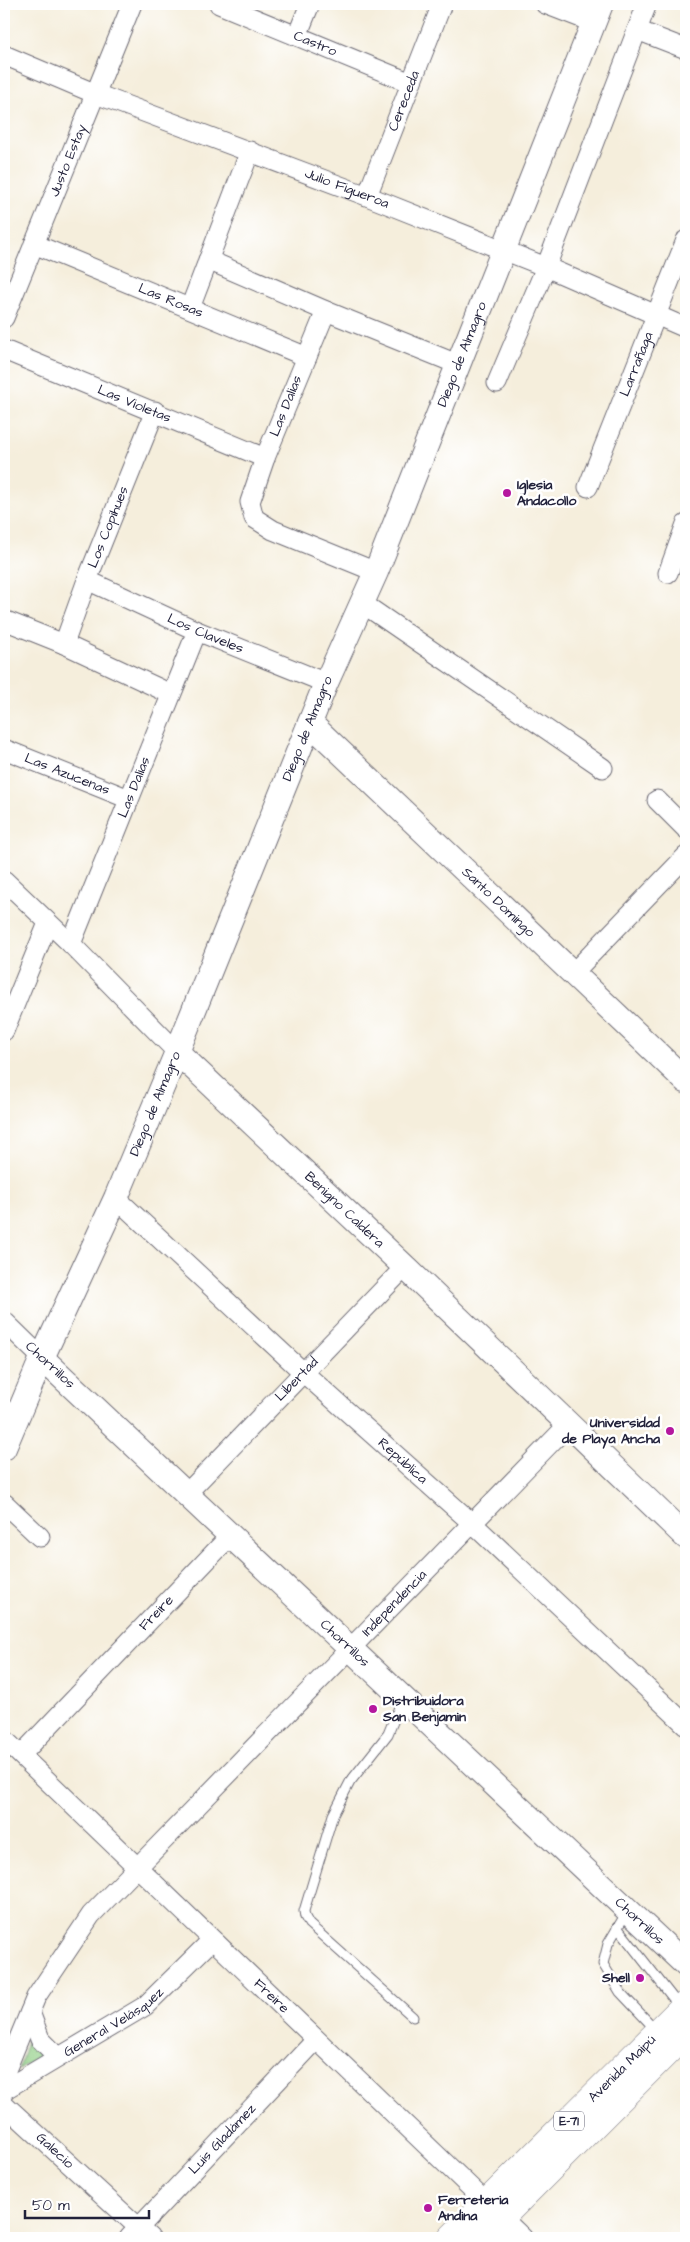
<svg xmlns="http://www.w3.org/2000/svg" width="690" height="2242" font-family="'Architects Daughter',sans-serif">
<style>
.green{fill:#8fcd83;stroke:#58785f}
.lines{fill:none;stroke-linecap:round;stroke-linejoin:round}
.service-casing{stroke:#6c6973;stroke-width:11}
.minor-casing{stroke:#6c6973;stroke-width:21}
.tertiary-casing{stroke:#6c6973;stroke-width:26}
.primary-casing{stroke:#6c6973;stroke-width:29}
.service{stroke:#fff;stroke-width:9}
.minor{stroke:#fff;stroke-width:19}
.tertiary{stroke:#fff;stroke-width:24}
.primary{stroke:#fff;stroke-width:28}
.poi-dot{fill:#b5179e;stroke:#fff;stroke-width:2}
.labels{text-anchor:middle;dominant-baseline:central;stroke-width:5;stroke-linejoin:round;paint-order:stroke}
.shield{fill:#fff;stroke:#646476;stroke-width:1}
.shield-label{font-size:12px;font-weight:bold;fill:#22223b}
.street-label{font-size:14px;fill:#22223b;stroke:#fff}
.poi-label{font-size:14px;font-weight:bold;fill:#22223b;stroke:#fff;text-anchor:start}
</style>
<rect width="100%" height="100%" fill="#fff"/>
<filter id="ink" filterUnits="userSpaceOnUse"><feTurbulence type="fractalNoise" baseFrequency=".02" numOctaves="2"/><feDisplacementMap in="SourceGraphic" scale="10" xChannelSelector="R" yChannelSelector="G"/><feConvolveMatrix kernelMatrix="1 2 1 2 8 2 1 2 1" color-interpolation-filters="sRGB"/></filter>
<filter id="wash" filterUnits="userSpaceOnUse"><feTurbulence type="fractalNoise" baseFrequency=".0096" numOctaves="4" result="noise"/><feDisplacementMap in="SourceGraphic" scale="20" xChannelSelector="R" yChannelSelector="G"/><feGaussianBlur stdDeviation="1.12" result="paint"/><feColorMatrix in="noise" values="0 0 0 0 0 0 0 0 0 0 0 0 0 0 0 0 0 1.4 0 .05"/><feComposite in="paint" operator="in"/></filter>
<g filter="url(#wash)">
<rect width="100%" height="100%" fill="#f5eedc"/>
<!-- green -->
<polygon class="green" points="27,2039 42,2056 19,2069"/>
</g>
<g filter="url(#ink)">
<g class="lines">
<!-- service casing -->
<g class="service-casing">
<g id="service">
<polyline points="402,1700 388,1734 350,1782 333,1815 304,1911 305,1917 309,1924 413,2017"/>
<polyline points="628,1910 608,1944 603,1964 620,1992 657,2031"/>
<polyline points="617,1927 680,2007"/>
</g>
</g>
<!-- minor casing -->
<g class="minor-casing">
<g id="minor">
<path id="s1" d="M 219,4 L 411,83"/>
<polyline points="545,4 594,23"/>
<polyline points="637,30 686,49"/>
<polyline points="297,36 310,4"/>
<path id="s2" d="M 4,55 L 96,94 L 367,196 L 546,267 L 686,328"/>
<path id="s3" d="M 367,196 L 442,4"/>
<path id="s4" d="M 34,244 L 307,357"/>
<polyline points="208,260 326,311 457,364"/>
<polyline points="190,308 250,151"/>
<polyline points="326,311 265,458 250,502 254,518 273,530 376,572"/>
<path id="s5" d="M 4,318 L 132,4"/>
<path id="s6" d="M 4,350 L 265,458"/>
<polyline points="497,383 546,267 647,4"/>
<path id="s7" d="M 588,487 L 686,240"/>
<polyline points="668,573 686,524"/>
<path id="s8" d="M 87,580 L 197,631 L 326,683"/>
<polyline points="362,603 603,768"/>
<polyline points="4,620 64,644 171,694"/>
<path id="s9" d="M 64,644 L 87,580 L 155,411"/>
<path id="s10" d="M 4,749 L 129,799"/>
<polyline points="657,800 686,829"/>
<polyline points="4,880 71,944 177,1052"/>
<path id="s11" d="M 71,944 L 197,631"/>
<polyline points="573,973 686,856"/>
<polyline points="4,1031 48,923"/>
<path id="s12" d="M 116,1198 L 304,1373 L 472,1523 L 686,1725"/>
<polyline points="4,1321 42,1358"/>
<path id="s13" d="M 187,1493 L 405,1267"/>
<polyline points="4,1503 40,1537"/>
<path id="s14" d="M 4,1739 L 523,2238"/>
<path id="s15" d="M 21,1755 L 231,1535"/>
<polyline points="30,2012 40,2039 58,2057"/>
<path id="s16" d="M 4,2075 L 36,1997 L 91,1915 L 568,1425"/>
<path id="s17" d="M 4,2090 L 145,2006 L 212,1940"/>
<path id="s18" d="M 4,2104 L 150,2238"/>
<path id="s19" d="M 129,2238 L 316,2040"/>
</g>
</g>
<!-- tertiary casing -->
<g class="tertiary-casing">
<g id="tertiary">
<path id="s20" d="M 310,723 L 686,1081"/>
<path id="s21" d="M 177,1052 L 405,1267 L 686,1537"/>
<path id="s22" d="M 42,1358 L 686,1965"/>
<path id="s23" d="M 4,1448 L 42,1358 L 116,1198 L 177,1052 L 326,683 L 376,572 L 601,4"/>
</g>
</g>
<!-- primary casing -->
<g class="primary-casing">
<g id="primary">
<path id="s24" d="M 452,2238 L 686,2005"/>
<polyline points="480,2238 686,2032"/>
</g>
</g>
<!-- service -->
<use href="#service" class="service"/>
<!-- minor -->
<use href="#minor" class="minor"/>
<!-- tertiary -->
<use href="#tertiary" class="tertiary"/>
<!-- primary -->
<use href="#primary" class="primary"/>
</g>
</g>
<!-- markers -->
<g class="poi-dot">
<circle cx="507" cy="493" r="5"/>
<circle cx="670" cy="1431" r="5"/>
<circle cx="373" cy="1709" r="5"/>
<circle cx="640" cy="1978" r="5"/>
<circle cx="428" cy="2208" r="5"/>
</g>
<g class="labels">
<!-- shield labels -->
<rect class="shield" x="554" y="2111.5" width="30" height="19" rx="4"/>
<g class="shield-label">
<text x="569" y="2121">E-71</text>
</g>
<!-- street labels -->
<g class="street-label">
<text stroke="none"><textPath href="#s1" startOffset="104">Castro</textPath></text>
<text stroke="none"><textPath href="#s3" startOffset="102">Cereceda</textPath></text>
<text stroke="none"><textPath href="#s5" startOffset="170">Justo Estay</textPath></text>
<text stroke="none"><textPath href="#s2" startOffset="368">Julio Figueroa</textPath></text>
<text stroke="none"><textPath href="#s4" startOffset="148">Las Rosas</textPath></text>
<text stroke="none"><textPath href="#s23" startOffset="1186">Diego de Almagro</textPath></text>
<text stroke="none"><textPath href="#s7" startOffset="132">Larrañaga</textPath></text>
<text stroke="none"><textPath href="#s6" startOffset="141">Las Violetas</textPath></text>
<text transform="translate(286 406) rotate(-68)">Las Dalias</text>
<text stroke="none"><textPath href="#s9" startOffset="125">Los Copihues</textPath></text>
<text stroke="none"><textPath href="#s8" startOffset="130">Los Claveles</textPath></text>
<text stroke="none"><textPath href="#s23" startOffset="781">Diego de Almagro</textPath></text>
<text stroke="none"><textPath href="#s10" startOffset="68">Las Azucenas</textPath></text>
<text stroke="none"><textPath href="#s11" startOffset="169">Las Dalias</textPath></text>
<text stroke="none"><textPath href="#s20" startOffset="260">Santo Domingo</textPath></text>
<text stroke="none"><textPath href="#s23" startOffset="376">Diego de Almagro</textPath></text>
<text stroke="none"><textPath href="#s21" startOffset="230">Benigno Caldera</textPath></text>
<text transform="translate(50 1365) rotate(43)">Chorrillos</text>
<text stroke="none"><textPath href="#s13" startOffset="158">Libertad</textPath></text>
<text stroke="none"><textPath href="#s12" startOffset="389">República</textPath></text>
<text stroke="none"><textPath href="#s16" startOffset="618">Independencia</textPath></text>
<text stroke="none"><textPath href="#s15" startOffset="196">Freire</textPath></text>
<text stroke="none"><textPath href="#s22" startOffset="416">Chorrillos</textPath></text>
<text stroke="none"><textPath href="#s22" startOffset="821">Chorrillos</textPath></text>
<text stroke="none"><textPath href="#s14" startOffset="371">Freire</textPath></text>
<text stroke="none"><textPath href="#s17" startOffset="129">General Velásquez</textPath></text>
<text stroke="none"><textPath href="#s24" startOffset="240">Avenida Maipú</textPath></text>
<text stroke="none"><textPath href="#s19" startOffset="136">Luis Gladámez</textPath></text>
<text stroke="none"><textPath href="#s18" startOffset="69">Galecio</textPath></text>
</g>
<!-- poi labels -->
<g class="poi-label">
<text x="517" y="485">Iglesia<tspan x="517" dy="16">Andacollo</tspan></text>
<text x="660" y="1423" text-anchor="end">Universidad<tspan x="660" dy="16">de Playa Ancha</tspan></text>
<text x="383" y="1701">Distribuidora<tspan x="383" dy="16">San Benjamin</tspan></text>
<text x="630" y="1978" text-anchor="end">Shell</text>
<text x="438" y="2200">Ferreteria<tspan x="438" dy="16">Andina</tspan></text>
</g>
</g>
<!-- margin -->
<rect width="690" height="2242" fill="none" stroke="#fff" stroke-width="20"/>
<!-- scale -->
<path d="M25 2210v8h124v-8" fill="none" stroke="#22223b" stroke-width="2.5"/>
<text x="32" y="2210" font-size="15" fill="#22223b" stroke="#ffffff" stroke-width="4" paint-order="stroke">50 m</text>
</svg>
